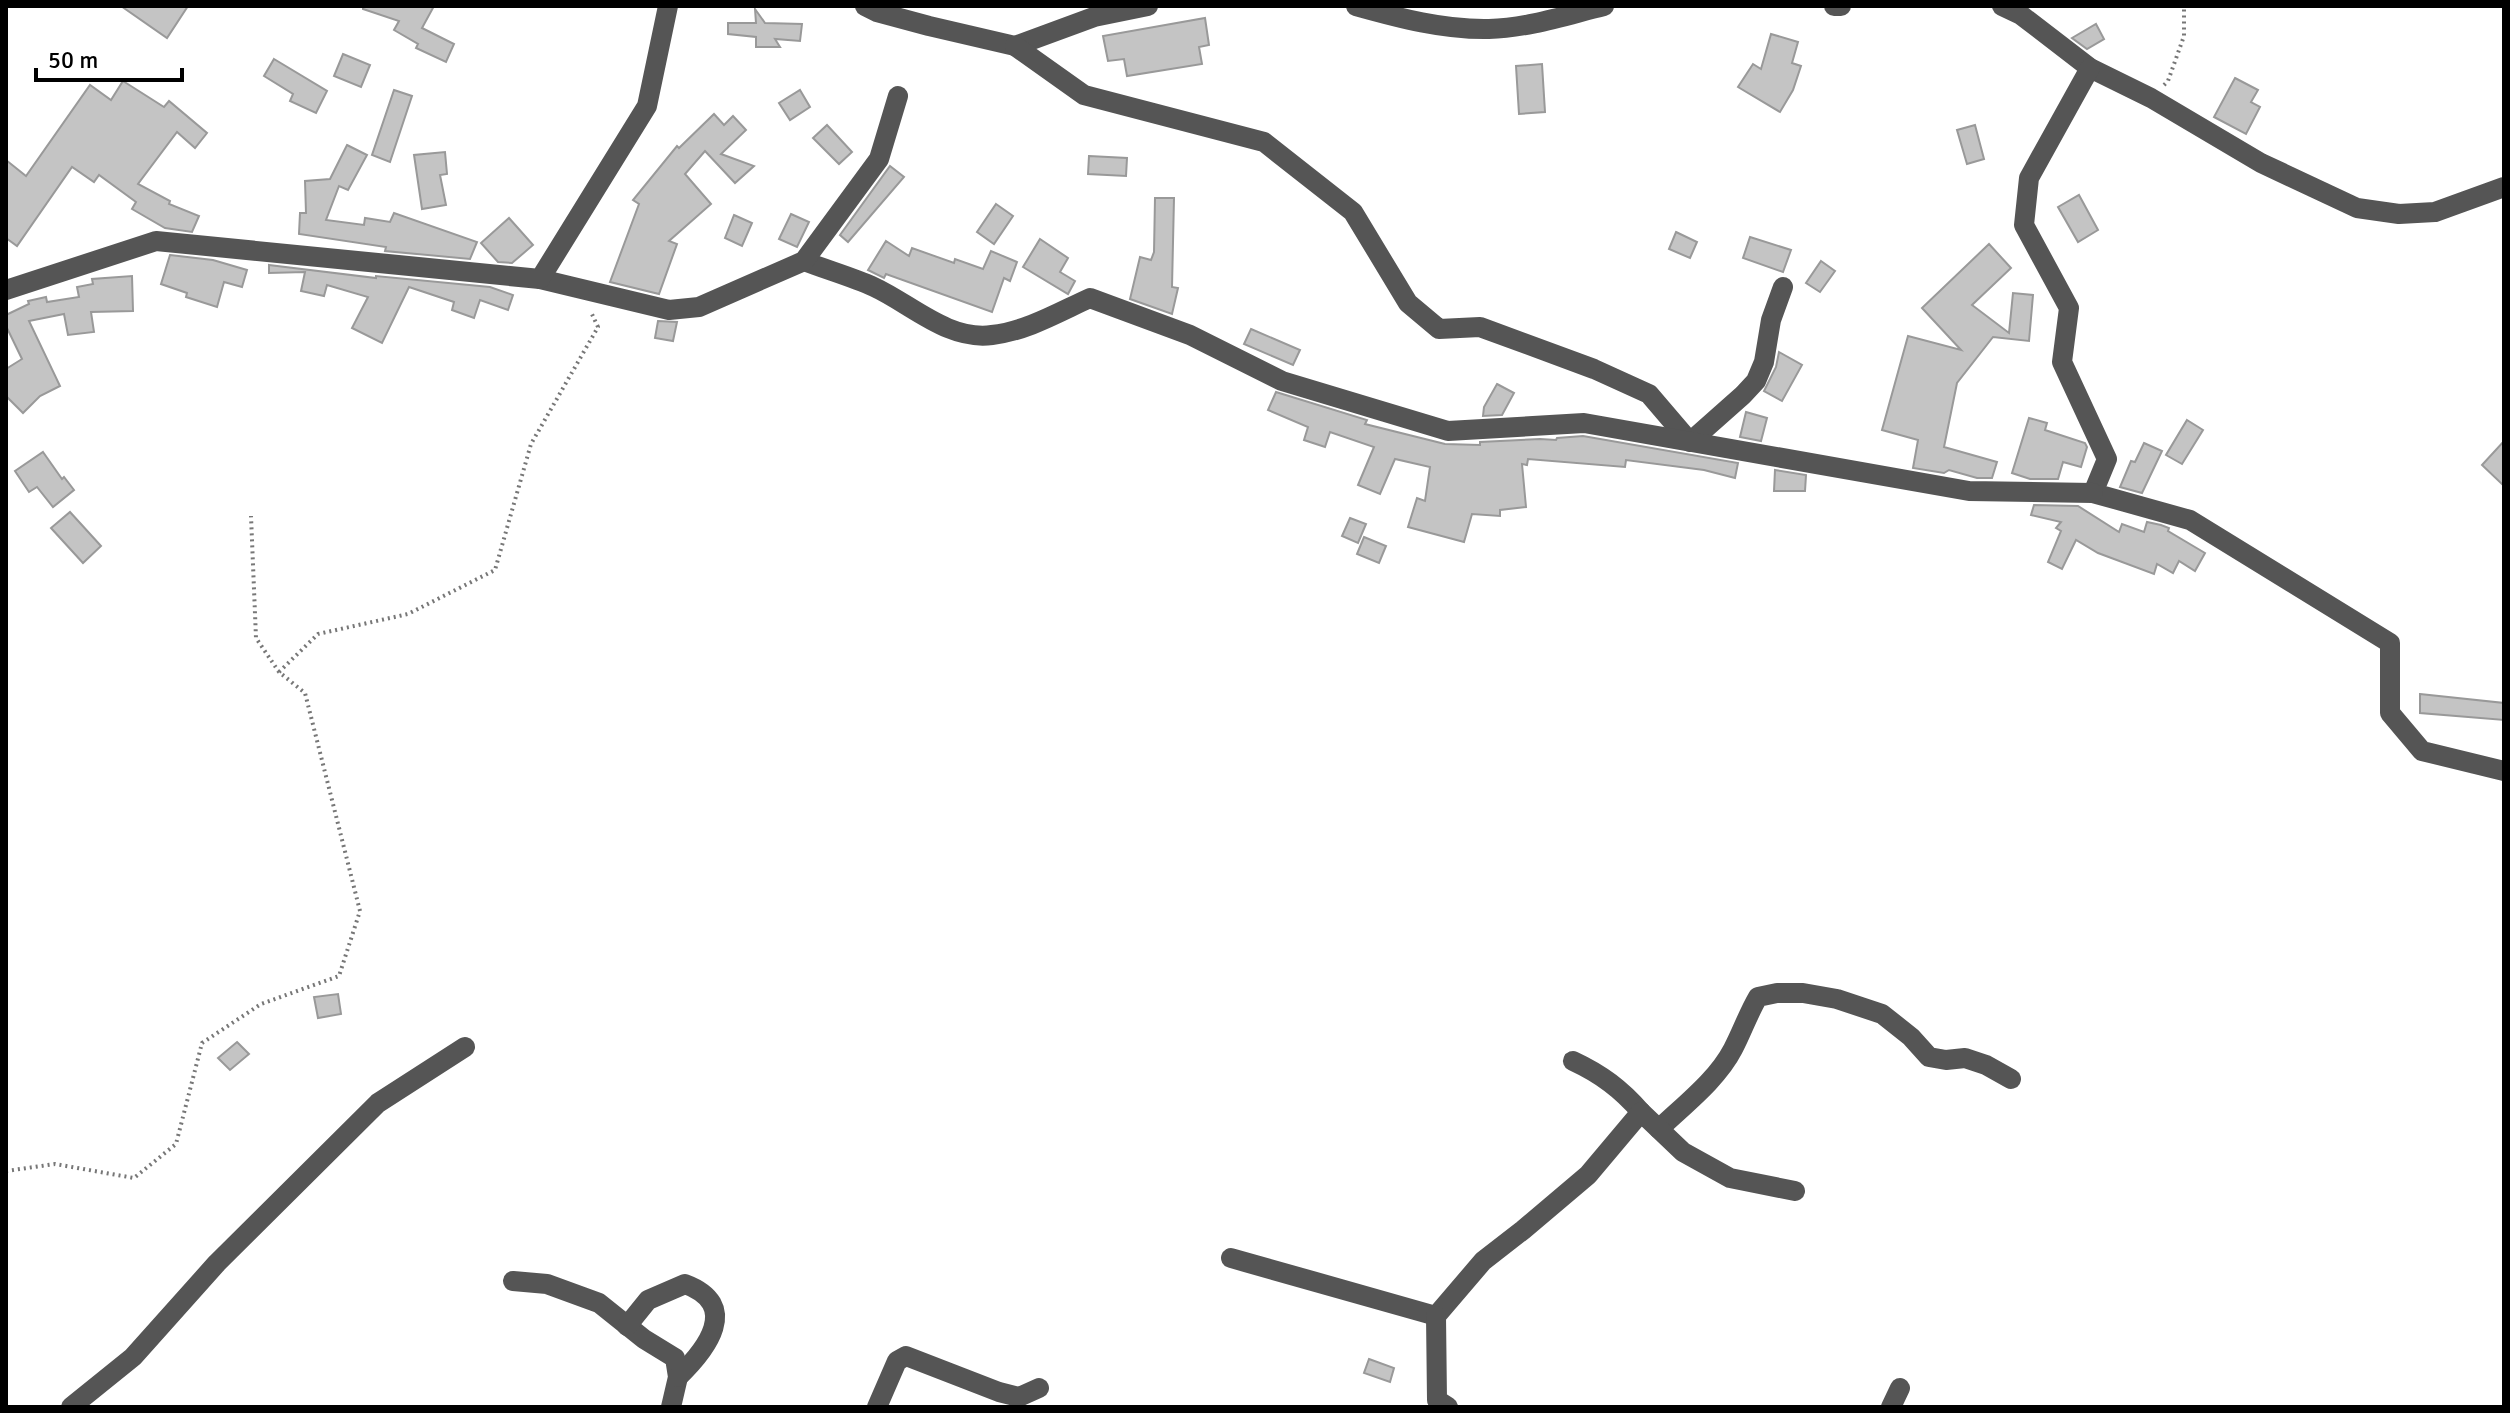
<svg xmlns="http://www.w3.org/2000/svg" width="2510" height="1413" font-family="Signika,sans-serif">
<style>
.building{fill:#c4c4c4;stroke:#999;stroke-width:2}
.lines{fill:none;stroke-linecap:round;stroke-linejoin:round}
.path{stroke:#777;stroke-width:4;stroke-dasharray:2 4;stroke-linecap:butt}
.minor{stroke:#555;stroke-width:20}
</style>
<rect width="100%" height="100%" fill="#fff"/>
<!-- building -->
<g class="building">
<polygon points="121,6 188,6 167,38"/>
<polygon points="363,6 434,6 422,28 454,44 446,62 416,48 418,44 394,30 399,21 363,9"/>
<polygon points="755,9 765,23 802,24 800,41 775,39 780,47 756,47 756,37 728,34 728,23 756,23"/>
<polygon points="1205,18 1209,45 1199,47 1202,64 1127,76 1124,59 1108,61 1103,36"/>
<polygon points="2096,24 2104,39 2087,49 2072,38"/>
<polygon points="1771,34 1798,42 1792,63 1801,66 1793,90 1780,112 1738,87 1753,64 1761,69"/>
<polygon points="343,54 370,65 361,87 334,76"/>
<polygon points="274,59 327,91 316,113 290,101 293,94 264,76"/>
<polygon points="1542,64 1545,112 1519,114 1516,66"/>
<polygon points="2235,78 2258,90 2251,102 2260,107 2246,134 2214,117"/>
<polygon points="123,81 164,107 169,101 207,133 195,148 177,132 138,184 170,201 169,204 199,216 192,232 165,228 132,209 136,202 99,175 94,182 72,167 17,246 6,238 6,160 26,176 90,85 111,100"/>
<polygon points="394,90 412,96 390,162 372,155"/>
<polygon points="800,90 810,107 790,120 779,103"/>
<polygon points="714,114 724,125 733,116 746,130 721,154 754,166 735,183 705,151 685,174 711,204 669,241 677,244 659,294 610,282 639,204 633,200 677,146 679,148"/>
<polygon points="827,125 852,152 839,164 813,138"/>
<polygon points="1975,125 1984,159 1967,164 1957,130"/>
<polygon points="347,145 367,155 348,190 339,186 326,220 364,225 365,218 390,222 394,213 477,242 470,259 385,251 386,247 299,234 300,213 306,213 305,181 330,179"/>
<polygon points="445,152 447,174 440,175 446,205 422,209 414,155"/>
<polygon points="1089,156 1127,158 1126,176 1088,174"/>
<polygon points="890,166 904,177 848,242 840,235"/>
<polygon points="2079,195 2098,230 2078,242 2058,207"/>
<polygon points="1155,198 1174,198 1172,287 1178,288 1172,314 1130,299 1140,257 1151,260 1154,252"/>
<polygon points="996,204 1013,216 994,244 977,232"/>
<polygon points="791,214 809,222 797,247 779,239"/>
<polygon points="734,215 752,223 742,246 725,238"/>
<polygon points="509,218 533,245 512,263 498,262 481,243"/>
<polygon points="1676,232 1697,242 1690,258 1669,249"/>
<polygon points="1750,237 1791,250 1783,272 1743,258"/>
<polygon points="1040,239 1068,258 1060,272 1075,281 1068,294 1023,267"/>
<polygon points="886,241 909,256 912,248 954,263 955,259 983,269 991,251 1017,262 1010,281 1004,278 992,312 886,274 884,278 868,270"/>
<polygon points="1989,244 2011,268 1972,305 2009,333 2013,293 2033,295 2029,341 1993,337 1957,383 1944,447 1997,462 1992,478 1977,478 1949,470 1944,473 1913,468 1918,440 1882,430 1908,336 1961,350 1922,308"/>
<polygon points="170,255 213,260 247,270 242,287 224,282 217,307 186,297 187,293 161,284"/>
<polygon points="1821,261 1835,271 1820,292 1806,283"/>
<polygon points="269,265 376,278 376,276 490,287 513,295 508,310 480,300 474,318 452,310 454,302 409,287 382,343 352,328 368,297 327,285 324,296 301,291 305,272 269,273"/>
<polygon points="132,276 133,311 91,312 94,332 68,335 64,314 29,321 60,386 40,396 23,413 6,396 6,369 22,359 6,326 6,315 29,304 28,301 46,297 47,302 79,297 77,287 93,284 92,279"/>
<polygon points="658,321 677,322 673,341 655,338"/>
<polygon points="1251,329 1300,350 1293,365 1244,344"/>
<polygon points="1779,352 1802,365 1782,401 1764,391 1776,367"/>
<polygon points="1497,384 1514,393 1502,415 1483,416 1484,407"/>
<polygon points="1276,392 1367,420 1365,424 1445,444 1480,445 1480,442 1540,439 1556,440 1557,438 1583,436 1738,463 1735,478 1704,470 1626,460 1625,467 1528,459 1527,465 1522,464 1526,507 1500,510 1500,516 1472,514 1464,542 1408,527 1417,498 1425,501 1430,467 1395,459 1380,494 1358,485 1374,447 1330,432 1325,447 1304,440 1308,427 1268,410"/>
<polygon points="1746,412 1767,418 1761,441 1740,437"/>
<polygon points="2029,418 2047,423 2045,430 2085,443 2087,447 2081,467 2063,462 2058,479 2030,479 2012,473"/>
<polygon points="2187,420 2203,430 2182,464 2166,455"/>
<polygon points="2504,441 2504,486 2482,465"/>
<polygon points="2144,443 2162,451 2142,493 2120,487 2131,461 2135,462"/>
<polygon points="43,452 62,479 64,477 74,490 53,507 37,487 29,492 15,471"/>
<polygon points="1775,470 1806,475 1805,491 1774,491"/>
<polygon points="2034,505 2078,506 2119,532 2122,524 2144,532 2147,522 2161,525 2169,528 2168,531 2205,553 2195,571 2179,561 2173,573 2157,564 2154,574 2098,553 2076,540 2062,569 2048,562 2061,531 2056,528 2061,522 2031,515"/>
<polygon points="70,512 101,546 83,563 51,528"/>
<polygon points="1350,518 1366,524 1358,543 1342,536"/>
<polygon points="1364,537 1386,546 1379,563 1357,554"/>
<polygon points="2420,694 2504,703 2504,720 2420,713"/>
<polygon points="338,994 341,1014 318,1018 314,997"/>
<polygon points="237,1042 249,1054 230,1070 218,1058"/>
<polygon points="1369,1359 1394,1368 1390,1382 1364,1373"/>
</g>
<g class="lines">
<!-- path -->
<g class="path">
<polyline points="2164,85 2168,81 2184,36 2184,6"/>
<polyline points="279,672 318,634 408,614 495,570 531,444 598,327 591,312"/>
<polyline points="6,1171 55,1164 134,1178 176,1144 202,1043 261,1004 339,976 360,911 305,693 279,672 256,638 251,516"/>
</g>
<!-- minor -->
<g class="minor">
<polyline points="865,6 877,12 929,26 1015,46 1094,17 1148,6"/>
<path d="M 1356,6 C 1399,18 1444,30 1489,29 C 1528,28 1567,15 1604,6"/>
<polyline points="1834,6 1841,6"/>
<polyline points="2002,6 2021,15 2090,68 2151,98 2261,163 2357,208 2399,214 2435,212 2504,187"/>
<polyline points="1015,46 1084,95 1264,142 1353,212 1408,303 1439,329 1480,327 1594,369 1649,394 1690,442 1743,395 1756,381 1764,362 1771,320 1783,287"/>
<polyline points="2090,68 2029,178 2024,225 2069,308 2062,362 2107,459 2093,493 2190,520 2390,643 2390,713 2422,751 2504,771"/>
<path d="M 804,261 C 827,270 852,277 874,287 C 911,304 948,341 992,335 C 1027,331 1059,312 1090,298 L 1190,335 L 1282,381 L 1448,431 L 1584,423 L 1969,491 L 2093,493"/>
<polyline points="540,279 669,310 699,307 804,261 879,159 898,96"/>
<polyline points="6,290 156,241 540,279 647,106 668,6"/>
<path d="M 1573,1061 C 1601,1074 1621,1089 1641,1112"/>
<path d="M 1659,1129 C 1684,1105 1717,1080 1733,1049 C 1742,1032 1748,1014 1758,997 L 1777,993 L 1803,993 L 1837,999 L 1882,1014 L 1911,1037 L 1929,1057 L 1946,1060 L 1965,1058 L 1986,1065 L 2011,1079"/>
<polyline points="1231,1258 1436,1316 1483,1261 1523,1230 1588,1175 1641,1112 1683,1152 1730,1178 1795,1191"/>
<polyline points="513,1281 547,1284 599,1303 644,1339 675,1358 678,1377 671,1407"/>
<polyline points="1436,1316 1437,1400 1448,1407"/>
<path d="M 627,1326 L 648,1300 L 685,1284 C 741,1305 707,1349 678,1377"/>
<polyline points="71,1407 133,1357 217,1263 378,1103 465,1047"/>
<polyline points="877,1407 897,1361 906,1356 999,1392 1019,1397 1039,1388"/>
<polyline points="1891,1407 1900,1388"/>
</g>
</g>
<!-- border -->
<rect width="2510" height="1413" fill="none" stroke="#000000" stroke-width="16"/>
<!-- scale -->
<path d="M36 68v12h146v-12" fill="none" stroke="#000000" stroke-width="4"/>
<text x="48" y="68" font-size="24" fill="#000000" stroke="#ffffff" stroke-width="6" paint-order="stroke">50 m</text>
</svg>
